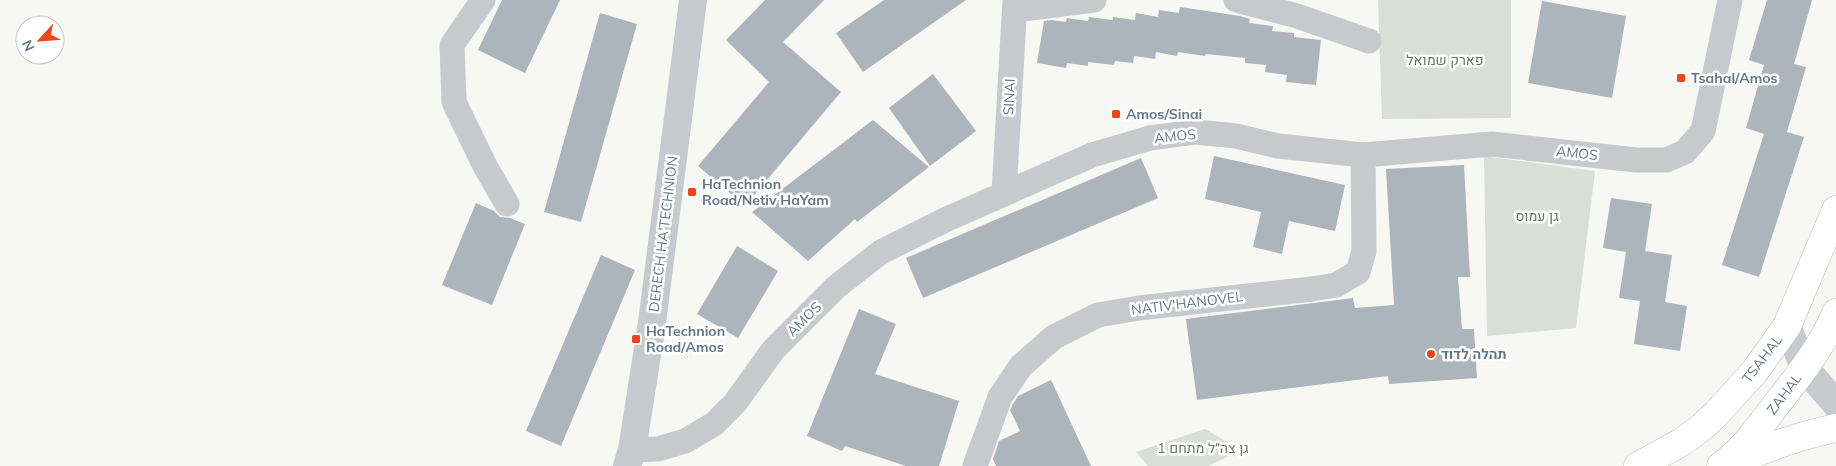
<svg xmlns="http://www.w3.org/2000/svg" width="1836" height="466" font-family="Mulish,Heebo,sans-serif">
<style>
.green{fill:#d8dfd4}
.building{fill:#acb5bb}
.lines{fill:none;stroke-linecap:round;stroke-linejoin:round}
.secondary-casing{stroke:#b6bcc0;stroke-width:29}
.minor{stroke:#c6cacd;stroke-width:25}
.tertiary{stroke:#c6cacd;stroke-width:28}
.secondary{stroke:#fff;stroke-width:28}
.poi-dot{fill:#f14419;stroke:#fff;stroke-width:2}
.labels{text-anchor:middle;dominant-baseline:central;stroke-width:5;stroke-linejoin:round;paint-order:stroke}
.park-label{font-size:14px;fill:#65785f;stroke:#fff}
.poi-label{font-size:14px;font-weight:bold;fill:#637887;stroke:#fff;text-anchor:start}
.street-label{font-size:14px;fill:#637887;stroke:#fff}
</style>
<rect width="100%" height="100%" fill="#f7f7f3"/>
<!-- green -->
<g class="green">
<polygon points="1378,0 1511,0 1511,118 1382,119"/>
<polygon points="1484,156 1595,171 1576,328 1487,336"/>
<polygon points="1205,429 1231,444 1229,456 1208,466 1148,466 1136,452"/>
</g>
<!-- building -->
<g class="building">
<polygon points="502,0 560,0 525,73 478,50"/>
<polygon points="765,0 824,0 783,42 841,92 745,206 698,166 769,82 726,40"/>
<polygon points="884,0 966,0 863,72 836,33"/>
<polygon points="1767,0 1812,0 1794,64 1806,67 1787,132 1804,137 1759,277 1722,265 1764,134 1746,128 1764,65 1749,60"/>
<polygon points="1542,1 1626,16 1612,98 1528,83"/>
<polygon points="1180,7 1240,16 1250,19 1249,23 1273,26 1272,31 1294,33 1294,37 1321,40 1316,85 1286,82 1287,75 1265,72 1266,65 1245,63 1245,58 1206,54 1205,56 1178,52 1177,56 1156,52 1155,59 1134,56 1133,63 1115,61 1114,65 1088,62 1088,66 1067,63 1066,68 1037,63 1044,21 1051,20 1066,22 1067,18 1088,21 1089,17 1113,20 1113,17 1135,20 1136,13 1158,17 1159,10 1179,13"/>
<polygon points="600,13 637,24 581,222 544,212"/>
<polygon points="933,74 976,131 930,166 889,108"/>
<polygon points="873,120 929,167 857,222 855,219 808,261 752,212"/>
<polygon points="1214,156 1345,185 1335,231 1289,221 1282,254 1253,247 1261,212 1205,199"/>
<polygon points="1141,158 1158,198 923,298 906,258"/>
<polygon points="1464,165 1470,277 1458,277 1462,329 1474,329 1477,378 1389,384 1388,376 1197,400 1186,319 1353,298 1355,308 1394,305 1386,169"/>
<polygon points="1611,198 1652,204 1645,251 1672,255 1665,302 1687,306 1680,351 1634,344 1640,301 1619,298 1626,252 1603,248"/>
<polygon points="476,203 494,211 500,217 510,218 525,224 492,305 442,285"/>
<polygon points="737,246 778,271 738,338 697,314"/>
<polygon points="601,255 635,270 561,446 526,431"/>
<polygon points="859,309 896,324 875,374 959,401 939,466 906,466 845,446 842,451 807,436"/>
<polygon points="1051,380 1091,466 996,466 993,459 999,441 1020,431 1010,410 1013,404 1018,396"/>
</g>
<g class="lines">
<!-- secondary casing -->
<g class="secondary-casing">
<g id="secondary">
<path d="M 1734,463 C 1767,446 1800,436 1836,428"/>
<polyline points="1638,466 1682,442 1702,427 1716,414 1755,371 1787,326 1836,210"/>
<path d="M 1721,466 C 1743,450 1759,428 1775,406 C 1798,377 1822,347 1836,313"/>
</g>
</g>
<!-- minor -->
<g class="minor">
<polyline points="483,0 452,45 454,102 485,166 507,204"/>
<polyline points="1236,0 1297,16 1369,41"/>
<polyline points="1015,10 1094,0"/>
<polyline points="1004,193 1015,0"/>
<polyline points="632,450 658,449 685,441 714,424 735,403 774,349 836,287 881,252 945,220 1092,155 1150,138 1195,132 1236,136 1278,146 1363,155 1492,144 1636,160 1666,160 1685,152 1703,131 1730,0"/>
<polyline points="975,466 1000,397 1021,366 1054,337 1098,315 1139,308 1312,289 1336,285 1358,272 1364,251 1363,155"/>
</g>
<!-- tertiary -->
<g class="tertiary">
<polyline points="1787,326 1804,367 1836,404"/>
<polyline points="627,466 632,450 652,323 693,0"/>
</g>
<!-- secondary -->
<use href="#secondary" class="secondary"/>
</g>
<!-- markers -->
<g class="poi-dot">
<rect x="1676" y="73" width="10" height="10" rx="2.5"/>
<rect x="1111" y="109" width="10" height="10" rx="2.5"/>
<rect x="687" y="187" width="10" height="10" rx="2.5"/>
<rect x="631" y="334" width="10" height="10" rx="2.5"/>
<circle cx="1431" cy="354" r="5"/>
</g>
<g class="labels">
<!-- park labels -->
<g class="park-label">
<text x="1445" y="60">פארק שמואל</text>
<text x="1537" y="216">גן עמוס</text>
<text x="1203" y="448">גן צה״ל מתחם 1</text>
</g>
<!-- poi labels -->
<g class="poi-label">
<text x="1691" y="78">Tsahal/Amos</text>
<text x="1126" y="114">Amos/Sinai</text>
<text x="702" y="184">HaTechnion<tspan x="702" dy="16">Road/Netiv HaYam</tspan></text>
<text x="646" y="331">HaTechnion<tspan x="646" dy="16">Road/Amos</tspan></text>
<text x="1441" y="354">תהלה לדוד</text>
</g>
<!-- street labels -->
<g class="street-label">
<text transform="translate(1009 97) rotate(-87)">SINAI</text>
<text transform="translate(1175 136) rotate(-6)">AMOS</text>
<text transform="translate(1577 153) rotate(6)">AMOS</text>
<text transform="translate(663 234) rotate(-83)">DERECH HA'TECHNION</text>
<text transform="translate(1187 303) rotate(-7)">NATIV'HANOVEL</text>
<text transform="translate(804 319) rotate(-45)">AMOS</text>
<text transform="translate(1762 359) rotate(-53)">TSAHAL</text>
<text transform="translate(1784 394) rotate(-53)">ZAHAL</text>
</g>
</g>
<!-- north arrow -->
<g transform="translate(40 40) rotate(244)"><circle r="24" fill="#ffffff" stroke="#c1c9cf"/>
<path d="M0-4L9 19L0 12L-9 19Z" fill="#f14419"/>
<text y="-8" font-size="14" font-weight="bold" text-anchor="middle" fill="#637887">N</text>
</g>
</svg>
